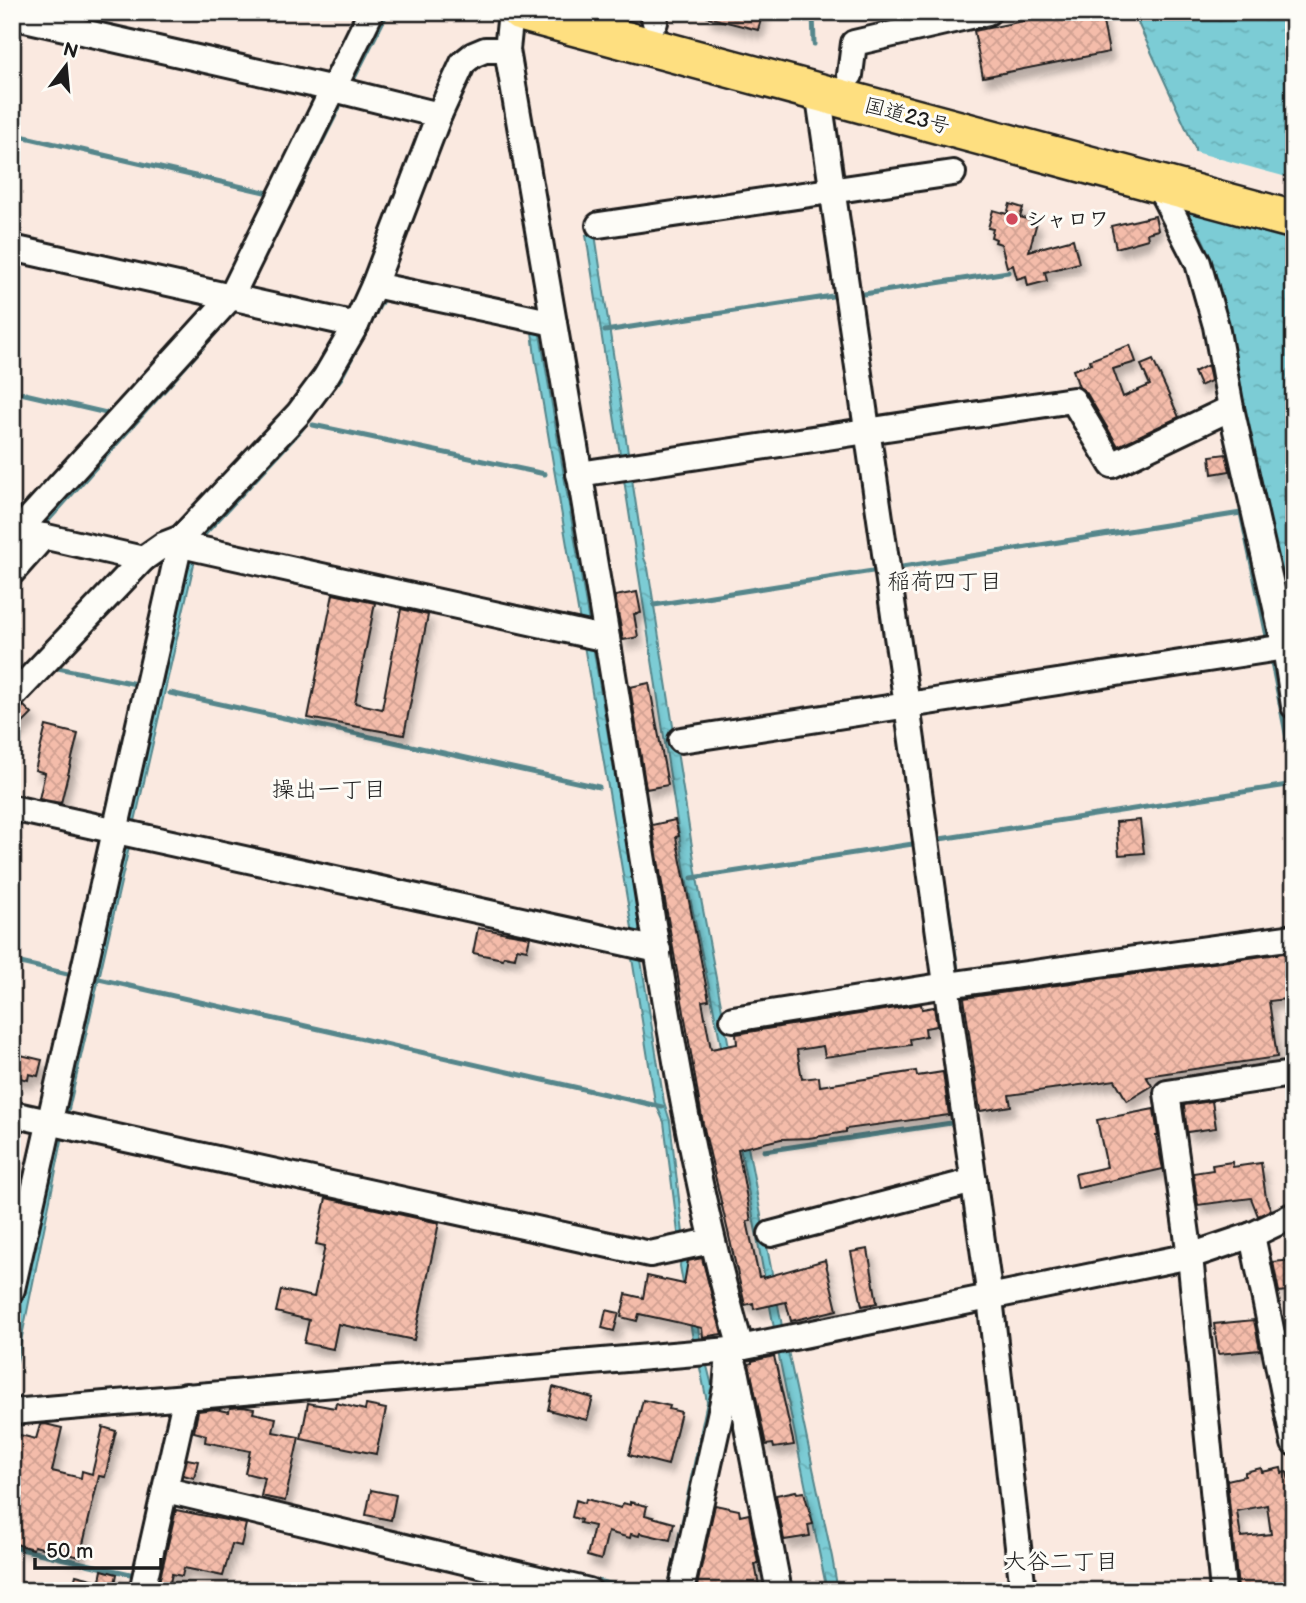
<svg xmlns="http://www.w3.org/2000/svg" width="1306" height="1603" font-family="'Balsamiq Sans','Klee One',sans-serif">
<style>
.water{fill:url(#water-ripples);stroke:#55868b;stroke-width:2}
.pier{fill:#fae9e0}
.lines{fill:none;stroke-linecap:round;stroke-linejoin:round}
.stream{stroke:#55868b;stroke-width:5}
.building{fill:url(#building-cross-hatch);stroke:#1c1c1c;stroke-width:2;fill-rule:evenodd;filter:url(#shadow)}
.minor-casing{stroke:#1c1c1c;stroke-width:30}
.highway-casing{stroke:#1c1c1c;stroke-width:42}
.minor{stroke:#fdfcf7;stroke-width:24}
.highway{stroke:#fedf80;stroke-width:37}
.poi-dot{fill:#d1495b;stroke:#fdfcf7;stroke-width:2.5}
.labels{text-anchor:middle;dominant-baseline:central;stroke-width:6;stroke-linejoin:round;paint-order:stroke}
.street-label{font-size:21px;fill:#1c1c1c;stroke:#fdfcf7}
.poi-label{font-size:21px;font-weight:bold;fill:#1c1c1c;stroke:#fdfcf7;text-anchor:start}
.neighbourhood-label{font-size:23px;fill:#1c1c1c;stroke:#fdfcf7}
</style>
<defs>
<pattern id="water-ripples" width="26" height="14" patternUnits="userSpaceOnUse" patternTransform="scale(1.75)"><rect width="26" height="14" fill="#7bccd5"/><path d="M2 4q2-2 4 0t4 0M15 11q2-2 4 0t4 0" fill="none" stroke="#6aafb6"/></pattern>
<pattern id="building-cross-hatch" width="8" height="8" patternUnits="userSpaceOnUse" patternTransform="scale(1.75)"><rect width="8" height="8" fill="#f4bcaa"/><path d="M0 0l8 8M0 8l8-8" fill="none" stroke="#d1a192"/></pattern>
<filter id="shadow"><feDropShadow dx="4.5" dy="8" stdDeviation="3.5" flood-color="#0004"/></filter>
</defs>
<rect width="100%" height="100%" fill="#fae9e0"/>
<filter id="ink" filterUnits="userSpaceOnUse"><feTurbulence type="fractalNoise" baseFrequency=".0143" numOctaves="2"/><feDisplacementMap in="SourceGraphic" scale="14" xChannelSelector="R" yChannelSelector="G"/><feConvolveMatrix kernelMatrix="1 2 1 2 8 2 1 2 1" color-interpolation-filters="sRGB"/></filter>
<g filter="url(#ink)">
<!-- water -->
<g class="water">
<polygon points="380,12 389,12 247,293 234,314 12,563 12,552 228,311"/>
<path d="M 1133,12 L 1294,12 L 1294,655 L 1288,611 L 1218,285 C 1210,255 1204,234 1183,209 L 1194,168 L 1195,148 Z"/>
<polygon points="595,234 644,558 648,568 697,878 782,1326 774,1328 718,1030 686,879 586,235"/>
<polygon points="377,296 384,300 342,379 319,409 301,432 199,542 64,1131 17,1361 12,1375 12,1319 189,540"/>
<polygon points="535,305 641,929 640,954 664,1102 670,1121 686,1259 701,1345 694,1345 680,1266 681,1256 664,1122 655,1102 631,952 632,928 535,357 529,306"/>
<polygon points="788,1351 832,1557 838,1591 827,1591 778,1352"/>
<polygon points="706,1362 715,1398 675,1591 667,1591 707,1402 699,1363"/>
</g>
<!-- pier -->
<polygon class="pier" points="1192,151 1294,179 1294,237 1180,206 1191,168"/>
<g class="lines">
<!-- stream -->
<g class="stream">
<polyline points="813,12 814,44"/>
<polyline points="12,134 273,194"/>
<polyline points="864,294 1008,272"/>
<polyline points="605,331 839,295"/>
<polyline points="12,391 115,415"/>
<polyline points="313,425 545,474"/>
<polyline points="902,567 1241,513 1268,641"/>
<polyline points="654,605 879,570"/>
<polyline points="1271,657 1294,774"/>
<polyline points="58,668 136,684"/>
<polyline points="170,693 599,787"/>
<polyline points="940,839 1294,784"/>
<polyline points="692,878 919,843"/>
<polyline points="946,893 957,970"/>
<polyline points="12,961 72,975"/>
<polyline points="99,979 662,1107"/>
<polyline points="764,1151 958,1122"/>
<polyline points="12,1547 139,1576"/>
<polyline points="588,1579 640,1591"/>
</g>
</g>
<!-- building -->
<g class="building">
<polygon points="707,12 763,12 758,30 707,17"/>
<polygon points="1048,12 1101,12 1109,52 983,77 974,31 1048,16"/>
<polygon points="1010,204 1023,208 1020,217 1037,222 1029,251 1073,239 1079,263 1045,272 1047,281 1028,286 1026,276 1017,279 1013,265 1007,267 1001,244 995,242 996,239 991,237 993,229 988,228 993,210 1007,214"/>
<polygon points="1155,216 1158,230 1147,233 1148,239 1116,248 1111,226"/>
<polygon points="1130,345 1136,362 1113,369 1123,397 1150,385 1141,365 1153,360 1179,417 1118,446 1086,392 1079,387 1073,370 1091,364 1090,360"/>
<polygon points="1208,365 1211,381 1200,386 1194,372"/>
<polygon points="1226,454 1230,471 1212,474 1210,456"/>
<polygon points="637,592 641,613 634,614 638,637 623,640 615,596"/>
<polygon points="333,594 375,603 355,703 382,709 401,609 428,615 404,735 308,718"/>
<polygon points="649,683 668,785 646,789 630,687"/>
<polygon points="24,706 32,714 12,734 12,716"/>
<polygon points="46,726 78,734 61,803 39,799 45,773 35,770"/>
<polygon points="675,820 679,836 676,837 709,1000 702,1001 711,1049 737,1044 736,1034 921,1004 922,1009 934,1007 937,1026 925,1028 926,1036 910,1039 911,1045 825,1057 823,1046 797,1050 802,1079 819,1077 820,1086 916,1071 917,1076 943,1072 949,1115 846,1129 846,1132 809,1138 781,1139 738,1149 751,1221 747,1221 759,1277 763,1276 763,1278 825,1260 837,1310 791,1321 786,1302 754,1309 753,1303 745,1305 703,1124 652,825"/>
<polygon points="1140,820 1144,853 1119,855 1116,822"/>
<polygon points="478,928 530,937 527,950 517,948 515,958 504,956 503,959 473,953"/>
<polygon points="1291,952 1294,998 1269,1001 1277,1057 1146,1076 1152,1086 1127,1101 1115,1080 1009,1095 1011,1106 980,1111 964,998"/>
<polygon points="12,1053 42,1060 38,1076 29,1074 28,1080 12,1076"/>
<polygon points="1212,1101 1216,1128 1187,1132 1184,1105"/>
<polygon points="1154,1109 1158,1136 1156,1136 1163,1169 1078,1188 1075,1174 1107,1167 1097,1120"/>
<polygon points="1232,1162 1233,1167 1261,1163 1266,1198 1271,1210 1258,1216 1251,1198 1198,1205 1193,1173 1213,1170 1212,1165"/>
<polygon points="326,1198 439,1223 414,1340 338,1324 333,1349 304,1343 309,1320 276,1312 281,1290 314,1297 325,1246 316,1244"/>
<polygon points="868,1249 877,1303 862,1306 851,1252"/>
<polygon points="702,1258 722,1334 703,1337 702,1328 676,1322 639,1314 637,1321 621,1317 626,1294 643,1298 647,1276 684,1284 688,1261"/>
<polygon points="1294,1260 1294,1290 1279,1292 1273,1262"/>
<polygon points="606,1310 619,1313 614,1331 602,1328"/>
<polygon points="1254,1320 1260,1350 1218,1354 1214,1324"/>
<polygon points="774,1356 794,1445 774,1448 773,1444 766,1445 749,1364 752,1363 752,1361"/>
<polygon points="553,1387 593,1398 587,1420 548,1410"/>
<polygon points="643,1400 670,1406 669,1409 681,1412 668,1465 629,1455"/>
<polygon points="308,1403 335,1408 336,1403 365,1410 366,1405 386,1409 376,1454 301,1439"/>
<polygon points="243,1407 254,1409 253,1413 276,1418 273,1432 299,1437 285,1501 261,1496 265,1478 245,1473 250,1451 205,1442 206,1435 194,1432 198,1411 215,1409 229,1412 230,1408"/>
<polygon points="45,1424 62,1428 52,1471 81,1478 82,1471 92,1474 103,1427 116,1431 105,1477 99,1476 80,1557 34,1546 33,1549 12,1543 12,1433 36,1439 40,1425"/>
<polygon points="187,1459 198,1461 194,1478 183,1475"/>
<path d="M 1261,1468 L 1262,1472 L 1281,1468 L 1282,1473 L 1287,1472 L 1293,1499 L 1291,1499 L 1294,1519 L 1294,1589 L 1238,1588 L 1227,1480 L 1245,1476 L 1245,1472 ZM 1267,1505 L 1271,1534 L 1241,1537 L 1237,1511 Z"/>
<polygon points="371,1490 396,1495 391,1520 366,1515"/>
<polygon points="796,1491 797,1493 804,1492 813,1524 808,1525 810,1536 784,1540 776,1495"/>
<polygon points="586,1499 621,1508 623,1503 630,1505 630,1502 647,1506 645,1515 674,1523 670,1540 640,1533 639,1536 631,1534 630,1538 608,1532 601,1560 587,1556 594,1526 580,1523 581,1520 572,1517 576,1500 585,1503"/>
<polygon points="715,1505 739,1510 740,1516 749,1514 758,1563 755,1564 760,1591 701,1591 702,1587 697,1586"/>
<polygon points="176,1510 246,1524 241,1546 232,1544 223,1576 184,1568 182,1576 172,1574 168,1591 157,1591"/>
<polygon points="102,1570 117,1574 115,1584 120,1586 120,1591 72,1591 76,1575 100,1581"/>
</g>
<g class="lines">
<!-- minor casing -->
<g class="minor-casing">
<g id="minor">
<path d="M 511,12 L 507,50 C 547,283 588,516 625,749 C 658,950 684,1152 741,1348"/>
<polyline points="653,12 655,22"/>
<polyline points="12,16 338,90 439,115"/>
<polyline points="850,75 854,43 988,12"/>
<polyline points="818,91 907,705 990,1298 1023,1591"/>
<polyline points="1157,183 1198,263 1216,326 1231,408 1285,647 1294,706"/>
<polyline points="599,225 953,173"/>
<polyline points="12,248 356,325"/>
<polyline points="374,285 554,323"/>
<polyline points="579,474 1073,400 1112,465 1231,408"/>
<polyline points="12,529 143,559"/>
<polyline points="19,530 231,297 371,12"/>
<polyline points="181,538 186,546 199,549 607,639"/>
<polyline points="12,572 44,536"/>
<polyline points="12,697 143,559 163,545 181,538 299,413 325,378 356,325 374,285 439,115 463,63 473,55 485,50 507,50"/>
<polyline points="681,740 1285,647"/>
<polyline points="12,808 658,950"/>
<polyline points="733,1019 947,985 1294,937"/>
<polyline points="12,1114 650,1254 711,1241"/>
<polyline points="771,1234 974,1181"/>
<polyline points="1252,1235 1294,1443"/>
<polyline points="12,1289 181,538"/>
<polyline points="730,1350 737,1375 779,1591"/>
<polyline points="12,1412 730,1350 1190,1256 1252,1235 1294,1215"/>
<polyline points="166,1490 589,1591"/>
<polyline points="142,1591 186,1396"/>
<polyline points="681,1591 726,1388 728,1365"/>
<polyline points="1223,1591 1190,1256 1167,1093 1285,1075"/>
</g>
</g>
<!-- highway casing -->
<g class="highway-casing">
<polyline id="highway" points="520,12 1294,220"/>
</g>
<!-- minor -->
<use href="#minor" class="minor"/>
<!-- highway -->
<use href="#highway" class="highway"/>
</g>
</g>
<!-- markers -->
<circle class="poi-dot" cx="1012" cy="219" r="7"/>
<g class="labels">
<!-- street labels -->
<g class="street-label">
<text transform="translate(907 116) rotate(15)">国道23号</text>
</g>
<!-- poi labels -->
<g class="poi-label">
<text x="1026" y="219">シャロワ</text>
</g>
<!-- neighbourhood labels -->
<g class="neighbourhood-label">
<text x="945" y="582">稲荷四丁目</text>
<text x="329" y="790">操出一丁目</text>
<text x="1061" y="1562">大谷二丁目</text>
</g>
</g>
<!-- margin -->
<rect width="1306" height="1603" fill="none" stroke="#fdfcf7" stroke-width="42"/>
<rect x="21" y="21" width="1264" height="1561" fill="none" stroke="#1c1c1c" stroke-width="2.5" filter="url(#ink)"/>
<!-- north arrow -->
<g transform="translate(66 66) rotate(16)" stroke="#fdfcf7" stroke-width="5" paint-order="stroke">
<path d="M0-5L12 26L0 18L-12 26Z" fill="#1c1c1c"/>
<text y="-10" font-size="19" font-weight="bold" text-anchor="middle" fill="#1c1c1c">N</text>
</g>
<!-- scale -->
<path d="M35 1558v10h126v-10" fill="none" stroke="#1c1c1c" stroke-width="3.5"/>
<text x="46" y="1558" font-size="21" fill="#1c1c1c" stroke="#fdfcf7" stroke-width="5" paint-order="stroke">50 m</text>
</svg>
